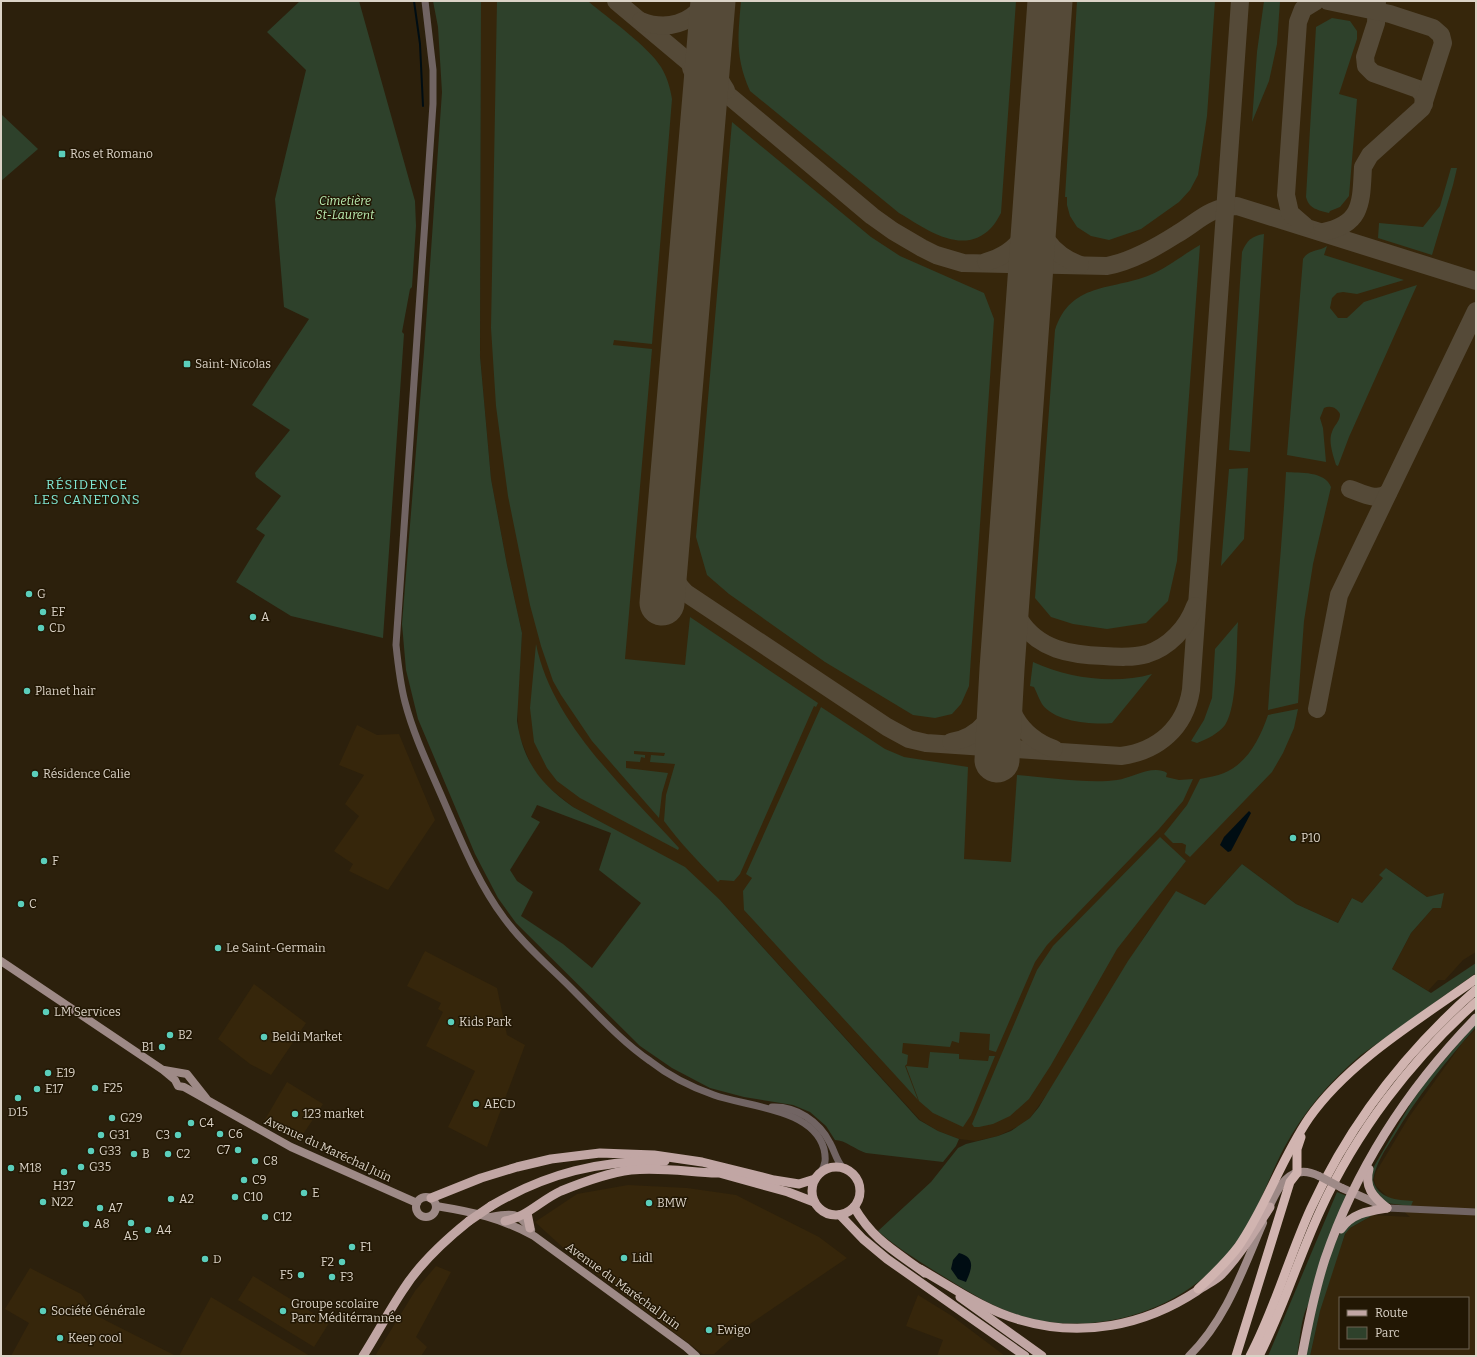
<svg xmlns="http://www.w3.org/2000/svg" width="1477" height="1357" font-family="Bitter,serif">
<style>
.built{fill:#36260b;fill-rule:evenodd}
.green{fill:#2e412b;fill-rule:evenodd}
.water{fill:#000d13}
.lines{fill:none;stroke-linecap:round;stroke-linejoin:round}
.stream{stroke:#000d13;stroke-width:2}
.taxiway{stroke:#554a38;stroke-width:18}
.runway{stroke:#554a38;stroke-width:45}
.tertiary{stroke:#716463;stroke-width:7}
.secondary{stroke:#9e8a87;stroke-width:8}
.primary{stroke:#c1a6a4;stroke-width:9}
.trunk{stroke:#d1b4b0;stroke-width:9}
.secondary-bridge{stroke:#9e8a87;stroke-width:8}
.primary-bridge{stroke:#c1a6a4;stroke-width:9}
.poi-dot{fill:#5bcebb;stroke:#221704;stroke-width:1.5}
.labels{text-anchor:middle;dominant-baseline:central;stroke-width:3;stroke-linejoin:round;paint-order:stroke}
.poi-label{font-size:12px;fill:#dbd3c7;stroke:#221704;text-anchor:start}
.park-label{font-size:12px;font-style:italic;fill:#bbefb4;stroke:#221704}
.street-label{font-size:12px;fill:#dbd3c7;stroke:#221704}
.neighbourhood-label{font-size:13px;letter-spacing:1px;fill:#80e6d3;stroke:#221704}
</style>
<rect width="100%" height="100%" fill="#2c200c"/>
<!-- built -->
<g class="built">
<polygon points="481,1 1476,1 1476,952 1463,960 1445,980 1438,980 1428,991 1392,969 1411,933 1433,908 1427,897 1386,868 1383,878 1362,903 1352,898 1338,923 1296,904 1242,864 1205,905 1181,894 1148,931 1048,1093 1030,1118 1019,1126 998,1136 976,1141 959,1139 938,1131 920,1120 720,900 608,826 573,807 544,784 533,770 519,735 517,707 522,633 507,565 491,479 480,356"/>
<polygon points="357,725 377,735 399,734 435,820 388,890 349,871 353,864 334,851 359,816 345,804 364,775 339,765"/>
<polygon points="425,951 497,988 507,1035 525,1045 487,1147 448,1127 475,1071 426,1046 443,1012 438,1009 441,1003 407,986"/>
<polygon points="254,984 306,1023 271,1075 250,1064 218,1039"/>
<path d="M 1476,1029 L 1476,1356 L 1310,1356 L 1320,1311 L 1335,1262 L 1347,1230 L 1373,1215 L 1410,1217 L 1376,1186 L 1374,1179 L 1376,1172 L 1409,1117 L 1463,1042 ZM 1340,1298 L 1468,1298 L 1468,1348 L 1340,1348 Z"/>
<polygon points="287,1082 323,1104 298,1142 263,1123"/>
<polygon points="628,1185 687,1188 736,1195 819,1237 847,1258 741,1330 714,1354 703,1354 570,1254 535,1222 577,1194"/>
<polygon points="436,1266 451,1272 416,1337 427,1347 421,1356 375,1356 415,1291"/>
<polygon points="30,1268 81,1294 97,1316 176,1356 11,1356 29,1323 5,1309"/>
<polygon points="253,1276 329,1323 314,1347 238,1300"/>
<polygon points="918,1295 952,1316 1005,1356 937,1356 943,1340 906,1326"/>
<polygon points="211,1297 275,1335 310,1356 179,1356"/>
</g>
<!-- green -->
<g class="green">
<polygon points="300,1 359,1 415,201 416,226 412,287 410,289 402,332 404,334 383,638 291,616 236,582 265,535 256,529 281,496 256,477 255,473 290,430 252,405 309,319 284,307 275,199 306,70 267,32"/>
<path d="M 433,1 L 481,1 L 480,356 L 491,479 L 507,565 L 522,633 L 517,721 C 523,761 540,784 573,807 L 685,867 L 720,900 L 919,1120 L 938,1131 L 959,1139 L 956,1146 L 943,1162 L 866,1153 C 856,1150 845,1140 835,1140 L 826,1126 L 810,1112 L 793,1105 L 744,1097 L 710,1088 L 672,1068 L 640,1046 L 516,923 L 498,898 L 475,854 L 418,719 L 406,670 L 402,624 L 424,352 L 442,92 L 438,27 ZM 537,805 L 611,833 L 599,870 L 641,903 L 592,968 L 563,944 L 521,916 L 533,892 L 517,881 L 510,870 L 540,822 L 531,817 Z"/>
<path d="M 497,1 L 590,1 L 589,2 C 608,18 649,47 661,67 C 667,77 670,87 672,99 L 652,344 L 614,340 L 613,345 L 652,349 L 625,659 L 685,665 L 690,617 L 818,703 L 816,707 L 814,706 L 740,874 L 734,881 L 720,880 L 718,882 C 699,862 680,843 664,821 L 666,795 L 675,764 L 650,762 L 651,755 L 664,756 L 665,753 L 634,751 L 634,754 L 645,755 L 645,758 L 641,757 L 640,762 L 626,761 L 626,768 L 668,773 L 662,793 L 659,818 L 592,741 L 561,695 L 553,681 L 541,646 L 530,605 L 508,496 L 496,406 L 491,328 Z"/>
<path d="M 741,1 L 1016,1 L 1001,213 C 998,218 995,224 991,228 C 963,257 926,229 899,213 L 750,91 C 735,57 738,37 741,1 Z"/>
<polygon points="1077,1 1215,1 1207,116 1198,175 1190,190 1179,202 1141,229 1109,240 1091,236 1077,227 1070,216 1067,205 1067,197 1065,197"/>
<polygon points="1264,1 1280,1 1277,44 1269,81 1252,122 1257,52"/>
<path d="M 1332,18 L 1350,21 L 1357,31 L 1357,39 L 1339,94 L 1357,99 L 1349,196 L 1340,207 L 1330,211 L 1329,213 C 1318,210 1309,209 1306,197 L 1316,27 Z"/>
<polygon points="1,114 38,149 1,181"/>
<polygon points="732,122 871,237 900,256 984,293 994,319 969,686 961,704 952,714 935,718 913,715 825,662 729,594 707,575 696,537"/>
<polygon points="1451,168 1457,168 1453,185 1432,255 1378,238 1379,223 1423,227 1440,206"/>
<path d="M 1264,234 L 1250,452 L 1229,450 L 1242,252 C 1247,240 1252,236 1264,234 Z"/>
<path d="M 1200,245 L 1177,561 L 1168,601 L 1146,623 L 1107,629 L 1073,624 L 1051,617 L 1035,598 L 1055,330 C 1071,282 1110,291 1150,275 C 1167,268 1184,254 1200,245 Z"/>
<path d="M 1327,246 L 1324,255 L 1404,280 L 1357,294 L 1343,292 L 1337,293 L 1332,298 L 1330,308 L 1338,318 L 1347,318 L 1364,302 L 1417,285 L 1349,437 L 1338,466 L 1336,465 C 1333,455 1328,441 1332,432 C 1334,425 1340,422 1340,414 C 1337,408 1331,405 1324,408 L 1320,418 L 1323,428 L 1326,462 L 1287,455 L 1303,259 C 1309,249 1318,252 1327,246 Z"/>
<polygon points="1248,468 1244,539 1221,566 1229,469"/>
<path d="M 1286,472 C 1300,473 1325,471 1331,487 L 1313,564 L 1304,621 L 1298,703 L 1268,710 C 1273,631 1282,552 1286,472 Z"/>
<path d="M 1238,622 C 1236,647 1238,706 1225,725 C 1218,734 1207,739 1197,743 L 1191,741 L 1204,720 L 1212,698 L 1215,649 Z"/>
<path d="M 536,644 C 552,724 626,789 679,848 L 678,850 L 580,798 L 557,781 L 547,768 L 534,742 L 530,708 Z"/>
<path d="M 1033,662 C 1068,678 1114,685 1152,674 L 1112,723 C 1093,725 1054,722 1042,704 C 1039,699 1037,693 1034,687 L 1030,686 Z"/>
<path d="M 821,707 L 885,749 L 904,757 L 968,767 L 964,859 L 1011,862 L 1017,775 C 1046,777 1089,784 1117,780 C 1132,778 1153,764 1167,773 L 1166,777 L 1179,780 L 1193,779 L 1183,801 L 1159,829 L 1047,945 L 1035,962 L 996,1052 L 989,1050 L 990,1034 L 960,1032 L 959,1043 L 952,1041 L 950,1047 L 903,1043 L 902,1053 L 908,1055 L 907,1064 L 905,1066 L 918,1100 L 744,910 L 743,891 L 752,878 L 746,874 Z"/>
<path d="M 1298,709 L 1294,728 L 1283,753 L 1272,772 L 1190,857 L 1185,853 L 1186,845 L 1182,843 L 1173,843 L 1164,834 L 1187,805 L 1200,779 C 1208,777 1217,776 1224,773 C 1248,763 1260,738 1268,715 Z"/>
<polygon points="1160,837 1186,861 1117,949 1051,1065 1029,1099 1010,1116 993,1124 979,1127 974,1127 972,1124 1037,970 1053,946"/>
<path d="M 1242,864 L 1296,904 L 1338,923 L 1352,898 L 1362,903 L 1383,878 L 1379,875 L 1386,868 L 1427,897 L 1444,893 L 1441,908 L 1433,908 L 1411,933 L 1392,969 L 1431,993 L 1476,963 L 1476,973 L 1361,1055 C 1329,1082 1304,1111 1284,1148 C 1270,1175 1260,1205 1244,1231 C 1199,1306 1103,1340 1021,1316 C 989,1306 961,1287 933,1270 C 914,1258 895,1246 878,1231 L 931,1182 L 958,1148 L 966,1144 L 998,1136 L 1011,1131 L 1030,1118 L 1039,1107 L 1128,961 L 1176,891 L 1205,905 Z"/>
<path d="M 1476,1023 L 1476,1027 C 1446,1061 1417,1097 1394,1136 C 1385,1150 1376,1163 1373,1180 C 1378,1199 1397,1200 1413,1201 L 1411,1206 L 1386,1203 L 1371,1185 L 1373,1168 L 1411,1103 L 1427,1080 Z"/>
<polygon points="930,1052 959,1054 959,1059 988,1061 989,1056 995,1056 971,1115 963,1127 933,1113 919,1101 906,1066 928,1068"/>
<path d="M 1337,1192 L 1347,1196 L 1309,1304 C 1301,1314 1300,1342 1297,1356 L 1268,1356 Z"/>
<path d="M 1373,1215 L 1350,1228 L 1345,1234 L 1320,1311 L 1310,1356 L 1306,1356 C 1311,1329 1328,1244 1345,1226 C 1353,1218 1362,1217 1373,1215 Z"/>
</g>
<!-- water -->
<g class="water">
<polygon points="1249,811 1251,813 1231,851 1228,852 1220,845 1224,837"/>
<path d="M 959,1253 C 977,1258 971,1270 966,1282 L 958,1279 L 951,1269 L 953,1260 Z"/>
</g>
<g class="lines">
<!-- stream -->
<polyline class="stream" points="414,1 420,44 423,106"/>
<!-- taxiway -->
<g class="taxiway">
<path d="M 616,1 L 872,216 L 893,231 L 922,248 L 936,255 L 963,263 L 1107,266 C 1132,261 1155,248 1177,234 C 1199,221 1209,207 1237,206 L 1476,281"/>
<polyline points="1377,1 1376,23 1365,57 1366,66 1373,73 1418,89 1423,95 1424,104"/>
<path d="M 641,21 C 666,31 692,24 706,1"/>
<path d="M 710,36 C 710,56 715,74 726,90"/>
<polyline points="691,68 702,93 704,109"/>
<path d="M 1036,206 C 1037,235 1054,255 1080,265"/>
<polyline points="1305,226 1290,213 1286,195 1298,22 1303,9 1316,1"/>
<path d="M 1323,232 C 1363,224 1361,202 1363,167 L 1370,155 L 1422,108 L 1443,43 L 1441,35 L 1433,28 L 1390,14 L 1328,1"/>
<path d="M 986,262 C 1021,252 1031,229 1036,196"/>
<path d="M 1350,489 C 1362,493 1377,502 1388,493"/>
<path d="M 667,541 C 668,562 670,578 686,593 L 887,727 L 909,739 L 926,743 L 1121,756 C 1158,751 1185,728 1191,690 L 1240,1"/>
<path d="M 1009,568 C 1010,586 1010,603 1019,619 C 1038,650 1071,655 1104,656 C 1118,657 1133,658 1147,654 C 1169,647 1187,628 1195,606"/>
<path d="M 1002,669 C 1006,706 1016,735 1054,749"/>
<polyline points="1317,709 1339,595 1476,311"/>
<path d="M 951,742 C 979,738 1000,712 1001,685"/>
</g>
<!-- runway -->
<g class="runway">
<polyline points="662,603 713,1"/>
<polyline points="997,760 1002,669 1050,1"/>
</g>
<!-- tertiary -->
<g class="tertiary">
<path d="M 425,1 L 433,70 L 433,104 L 396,645 C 398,664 400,683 405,702 C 414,737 431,771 445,804 C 462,843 478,883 504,918 C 523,944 549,966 572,989 C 597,1014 621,1041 650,1061 C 669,1076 691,1087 714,1095 C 747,1107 813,1108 824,1149 C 826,1158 826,1165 820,1173"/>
<path d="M 772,1107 C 796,1106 819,1121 830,1143 C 835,1152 836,1160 843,1168"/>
<polyline points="1387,1208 1476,1212"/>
</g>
<!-- secondary -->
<g class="secondary">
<polyline points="1,961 163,1070 175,1080 178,1086 184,1087 291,1147 417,1203"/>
<polyline points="164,1070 187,1074 206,1098"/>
<polyline points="1342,1188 1385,1207"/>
<circle cx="426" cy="1207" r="10"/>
<path d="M 436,1206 C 473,1212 501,1218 534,1236 L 686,1347 L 696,1356"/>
<path d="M 1267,1212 C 1277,1189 1289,1161 1319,1176"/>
<path d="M 491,1217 C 511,1213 519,1212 531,1230"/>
<path d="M 1189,1356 C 1226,1320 1243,1269 1263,1223"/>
</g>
<!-- primary -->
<g class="primary">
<circle cx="836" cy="1191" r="24"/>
<path d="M 1369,1169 C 1364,1187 1373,1197 1387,1208"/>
<polyline points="712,1171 788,1192 814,1202"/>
<polyline points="431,1198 481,1178 517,1167 551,1159 600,1153 654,1155 702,1162 774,1180 799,1184 815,1179"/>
<path d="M 491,1206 C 547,1173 600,1160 665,1161"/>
<path d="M 854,1207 C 873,1240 895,1251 925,1273"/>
<polyline points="527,1213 530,1228"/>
<polyline points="840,1215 863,1239 887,1259 1025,1356"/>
<path d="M 505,1221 C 527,1217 541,1200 561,1191 C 583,1182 607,1173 631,1170 C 660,1167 689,1172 717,1173"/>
<path d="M 1341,1229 C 1352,1213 1369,1211 1387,1208"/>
<path d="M 920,1269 C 952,1287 984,1310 1020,1320 C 1081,1338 1144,1326 1197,1291 C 1205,1285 1215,1281 1222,1274 C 1241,1254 1255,1230 1270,1207"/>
<polyline points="960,1297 1042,1356"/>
<path d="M 363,1356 C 377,1334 389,1311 403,1290 C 420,1263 444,1241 469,1221"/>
<path d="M 1302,1356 C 1308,1324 1315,1290 1325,1259 C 1356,1168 1410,1086 1476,1018"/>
</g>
<!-- trunk -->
<g class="trunk">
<path d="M 1198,1289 C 1212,1276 1226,1263 1238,1247 C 1266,1207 1281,1159 1309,1118 C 1349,1061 1420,1019 1476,979"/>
<polyline points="1236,1356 1290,1182 1297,1173 1297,1149 1301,1137"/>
<path d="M 1250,1356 C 1275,1309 1289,1256 1311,1208 C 1350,1124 1406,1051 1476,990"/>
<path d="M 1259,1356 C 1283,1309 1298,1259 1320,1211 C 1356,1132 1411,1060 1476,1002"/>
</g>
<!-- secondary-bridge -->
<polyline class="secondary-bridge" points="1319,1176 1342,1188"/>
<!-- primary-bridge -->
<polyline class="primary-bridge" points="469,1221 491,1206"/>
</g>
<!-- markers -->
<g class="poi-dot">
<rect x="58" y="150" width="8" height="8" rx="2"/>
<rect x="183" y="360" width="8" height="8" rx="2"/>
<circle cx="29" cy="594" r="4"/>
<circle cx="43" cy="612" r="4"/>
<circle cx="253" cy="617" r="4"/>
<circle cx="41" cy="628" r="4"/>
<circle cx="27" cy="691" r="4"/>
<circle cx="35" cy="774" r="4"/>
<circle cx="1293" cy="838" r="4"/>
<circle cx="44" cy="861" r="4"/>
<circle cx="21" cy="904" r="4"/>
<circle cx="218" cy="948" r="4"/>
<circle cx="46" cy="1012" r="4"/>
<circle cx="451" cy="1022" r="4"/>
<circle cx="170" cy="1035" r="4"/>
<circle cx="264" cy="1037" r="4"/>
<circle cx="162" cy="1047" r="4"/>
<circle cx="48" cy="1073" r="4"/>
<circle cx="95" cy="1088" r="4"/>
<circle cx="37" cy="1089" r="4"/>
<circle cx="18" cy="1098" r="4"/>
<circle cx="476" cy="1104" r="4"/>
<circle cx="295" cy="1114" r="4"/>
<circle cx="112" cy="1118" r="4"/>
<circle cx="191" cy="1123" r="4"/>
<circle cx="220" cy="1134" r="4"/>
<circle cx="101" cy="1135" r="4"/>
<circle cx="178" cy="1135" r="4"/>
<circle cx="238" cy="1150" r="4"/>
<circle cx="91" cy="1151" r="4"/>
<circle cx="134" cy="1154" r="4"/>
<circle cx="168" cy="1154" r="4"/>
<circle cx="255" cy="1161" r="4"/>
<circle cx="81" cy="1167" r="4"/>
<circle cx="11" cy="1168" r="4"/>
<circle cx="64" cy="1172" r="4"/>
<circle cx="244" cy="1180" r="4"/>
<circle cx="304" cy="1193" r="4"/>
<circle cx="235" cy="1197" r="4"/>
<circle cx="171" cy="1199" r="4"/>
<circle cx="43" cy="1202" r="4"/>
<circle cx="649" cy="1203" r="4"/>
<circle cx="100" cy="1208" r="4"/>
<circle cx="265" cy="1217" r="4"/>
<circle cx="131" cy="1223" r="4"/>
<circle cx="86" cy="1224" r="4"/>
<circle cx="148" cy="1230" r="4"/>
<circle cx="352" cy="1247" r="4"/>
<circle cx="624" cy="1258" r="4"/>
<circle cx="205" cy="1259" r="4"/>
<circle cx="342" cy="1262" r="4"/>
<circle cx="301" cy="1275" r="4"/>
<circle cx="332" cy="1277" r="4"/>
<circle cx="43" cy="1311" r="4"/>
<circle cx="283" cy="1311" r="4"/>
<circle cx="709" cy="1330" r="4"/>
<circle cx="60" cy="1338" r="4"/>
</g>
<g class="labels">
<!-- poi labels -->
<g class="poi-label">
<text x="70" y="154">Ros et Romano</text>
<text x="195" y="364">Saint-Nicolas</text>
<text x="37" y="594">G</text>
<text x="51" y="612">EF</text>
<text x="261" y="617">A</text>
<text x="49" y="628">CD</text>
<text x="35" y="691">Planet hair</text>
<text x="43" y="774">Résidence Calie</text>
<text x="1301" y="838">P10</text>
<text x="52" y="861">F</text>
<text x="29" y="904">C</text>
<text x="226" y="948">Le Saint-Germain</text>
<text x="54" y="1012">LM Services</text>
<text x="459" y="1022">Kids Park</text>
<text x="178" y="1035">B2</text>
<text x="272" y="1037">Beldi Market</text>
<text x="154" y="1047" text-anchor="end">B1</text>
<text x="56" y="1073">E19</text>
<text x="103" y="1088">F25</text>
<text x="45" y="1089">E17</text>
<text x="484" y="1104">AECD</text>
<text x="18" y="1112" text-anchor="middle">D15</text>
<text x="303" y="1114">123 market</text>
<text x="120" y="1118">G29</text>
<text x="199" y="1123">C4</text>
<text x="228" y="1134">C6</text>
<text x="109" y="1135">G31</text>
<text x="170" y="1135" text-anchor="end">C3</text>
<text x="230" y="1150" text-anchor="end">C7</text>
<text x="99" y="1151">G33</text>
<text x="142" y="1154">B</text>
<text x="176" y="1154">C2</text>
<text x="263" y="1161">C8</text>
<text x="89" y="1167">G35</text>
<text x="19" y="1168">M18</text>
<text x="252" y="1180">C9</text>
<text x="64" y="1186" text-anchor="middle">H37</text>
<text x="312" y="1193">E</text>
<text x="243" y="1197">C10</text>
<text x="179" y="1199">A2</text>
<text x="51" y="1202">N22</text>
<text x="657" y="1203">BMW</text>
<text x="108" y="1208">A7</text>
<text x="273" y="1217">C12</text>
<text x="94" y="1224">A8</text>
<text x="156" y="1230">A4</text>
<text x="131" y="1236" text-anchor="middle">A5</text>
<text x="360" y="1247">F1</text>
<text x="632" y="1258">Lidl</text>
<text x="213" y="1259">D</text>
<text x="334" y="1262" text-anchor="end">F2</text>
<text x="293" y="1275" text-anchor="end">F5</text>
<text x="340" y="1277">F3</text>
<text x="291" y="1304">Groupe scolaire<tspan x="291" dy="14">Parc Méditérrannée</tspan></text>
<text x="51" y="1311">Société Générale</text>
<text x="717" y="1330">Ewigo</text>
<text x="68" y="1338">Keep cool</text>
</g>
<!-- park labels -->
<g class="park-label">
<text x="345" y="201">Cimetière<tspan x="345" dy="14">St-Laurent</tspan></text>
</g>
<!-- street labels -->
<g class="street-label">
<text transform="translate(328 1149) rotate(25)">Avenue du Maréchal Juin</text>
<text transform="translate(623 1286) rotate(36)">Avenue du Maréchal Juin</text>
</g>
<!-- neighbourhood labels -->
<g class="neighbourhood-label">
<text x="87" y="484">RÉSIDENCE<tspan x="87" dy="15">LES CANETONS</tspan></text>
</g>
</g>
<!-- border -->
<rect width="1477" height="1357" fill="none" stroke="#dbd3c7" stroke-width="4"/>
<!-- legend -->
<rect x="1339" y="1297" width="130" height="52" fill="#221704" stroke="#6c6252"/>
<rect x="1347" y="1310" width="20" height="6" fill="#c1a6a4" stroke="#6c6252"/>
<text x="1375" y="1317" font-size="12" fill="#dbd3c7">Route</text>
<rect x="1347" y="1327" width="20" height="12" fill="#2e412b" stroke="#6c6252"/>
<text x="1375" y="1337" font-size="12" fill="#dbd3c7">Parc</text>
</svg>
